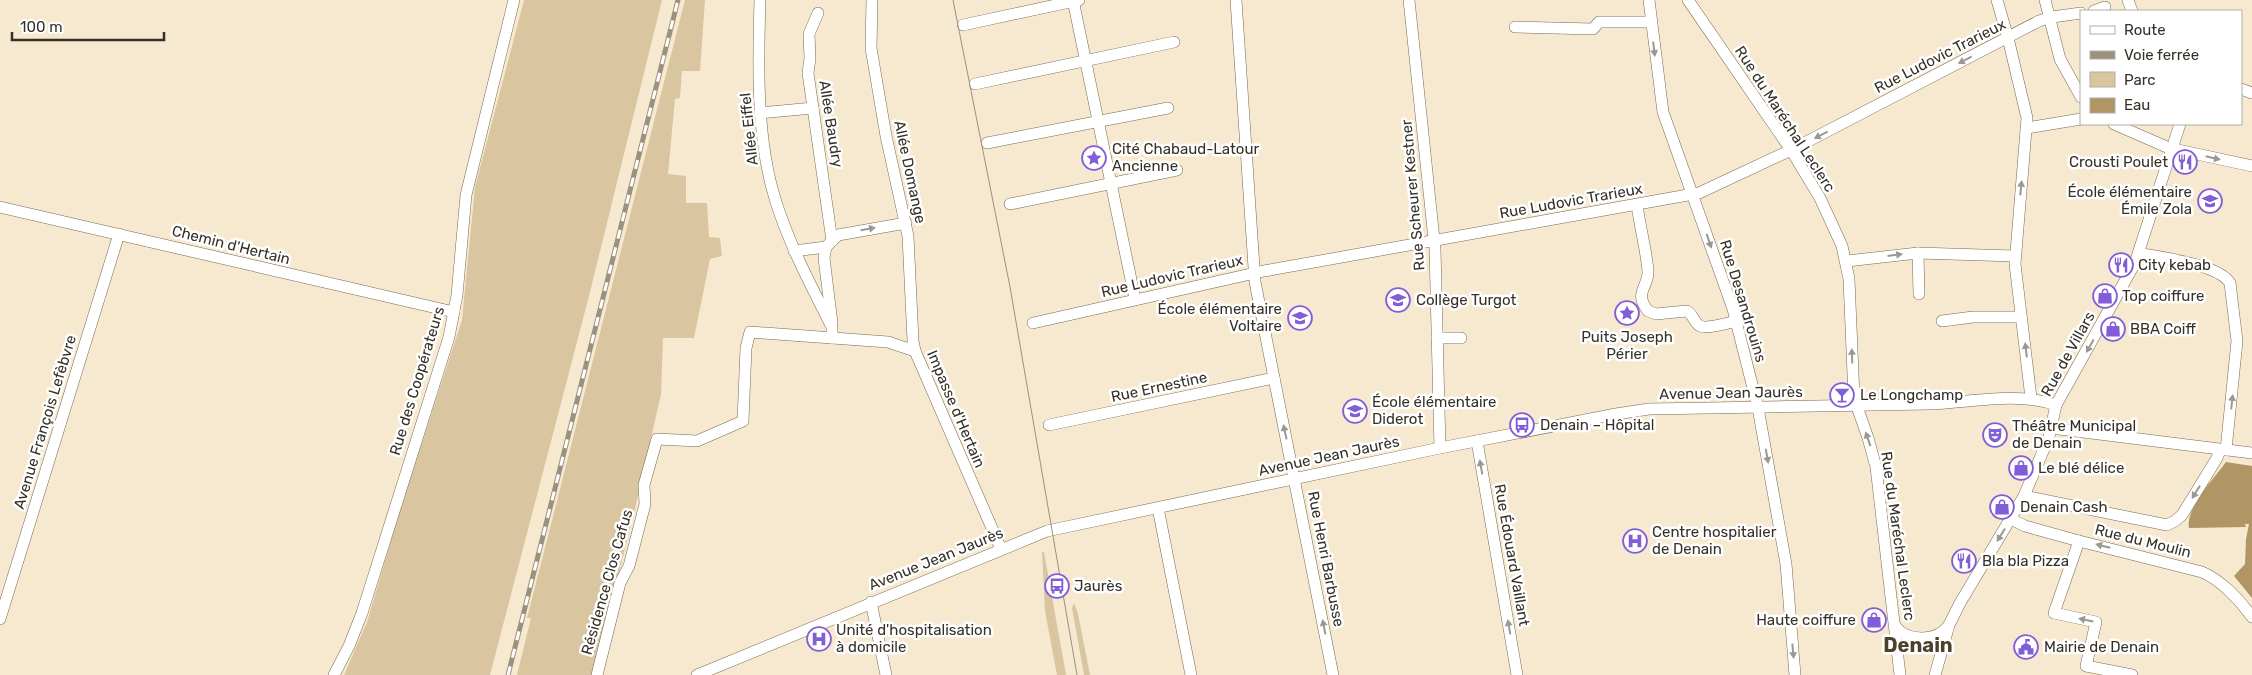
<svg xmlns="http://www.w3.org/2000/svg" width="2252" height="675" font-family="Rubik,sans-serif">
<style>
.green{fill:#d9c6a1}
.water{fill:#b09664}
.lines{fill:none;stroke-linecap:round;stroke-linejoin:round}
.minor-casing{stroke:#766952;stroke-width:12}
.minor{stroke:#fff;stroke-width:11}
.tram{stroke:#9b917f;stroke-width:1}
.rail-casing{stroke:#9b917f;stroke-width:5}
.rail{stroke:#fff;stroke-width:3;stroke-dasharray:9;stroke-linecap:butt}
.oneway{fill:#9a9893}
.labels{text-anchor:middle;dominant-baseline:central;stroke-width:5;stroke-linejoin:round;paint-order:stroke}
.street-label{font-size:15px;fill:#363127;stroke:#fff}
.poi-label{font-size:15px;fill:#363127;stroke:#fff;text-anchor:start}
.district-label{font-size:20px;font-weight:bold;fill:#4d412b;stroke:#fff}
</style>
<rect width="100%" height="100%" fill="#f7e9cf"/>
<!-- green -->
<g class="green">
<polygon points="524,0 662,0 589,296 490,675 344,675 367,622 401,507 462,320 475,187"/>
<polygon points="685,0 705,0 700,71 682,71 680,98 675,99 668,174 686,176 686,203 707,203 709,237 720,238 722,256 710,259 694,338 663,338 661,394 635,509 593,675 517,675 531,618 527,618"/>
<polygon points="1042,552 1044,552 1066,675 1057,675 1045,611"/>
<polygon points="1074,603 1078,614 1090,675 1084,675 1072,608"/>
</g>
<!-- water -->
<path class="water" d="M 2226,462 L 2252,466 L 2252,598 L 2234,576 L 2245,564 L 2246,539 L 2249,524 L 2245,524 L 2246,527 L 2189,528 C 2185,509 2215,477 2226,462 Z"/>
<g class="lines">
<!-- minor casing -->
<g class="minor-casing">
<g id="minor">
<path d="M 760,0 C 758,64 756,140 776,202 C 790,246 811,286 832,327 L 832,338"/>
<polyline points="872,0 871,48 886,136 908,236 913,341 915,351"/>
<polyline points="1073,0 1135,299"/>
<polyline points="1236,0 1255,282 1333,675"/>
<polyline points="1409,0 1435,249 1440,448"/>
<polyline points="1649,0 1663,112 1733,309 1758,408 1786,564 1795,675"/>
<polyline points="1688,0 1791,150 1820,198 1842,246 1849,279 1854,398 1868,438 1876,467 1900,675"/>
<polyline points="1997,0 2008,38 2027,118 2015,264 2031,398"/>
<polyline points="2045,0 2060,59 2081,97"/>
<polyline points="2128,0 2132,11"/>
<polyline points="2094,11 2105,7"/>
<polyline points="818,13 809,34 810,58 808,73 832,241"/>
<polyline points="963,25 1079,0"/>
<polyline points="1515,27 1593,29 1599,22 1651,22"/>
<polyline points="975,84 1174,42"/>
<polyline points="2241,89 2252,93"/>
<polyline points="760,113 813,108"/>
<polyline points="2114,124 2169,148 2252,166"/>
<polyline points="2027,128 2081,119"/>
<polyline points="987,143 1168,108"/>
<polyline points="1010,204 1177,170"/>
<path d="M 1637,205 C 1640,227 1646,249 1648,271 C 1649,287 1633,292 1648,311 L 1656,314 L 1687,311 C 1693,314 1694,323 1700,326 C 1706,329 1729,323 1736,321"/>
<polyline points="0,207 454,312"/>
<polyline points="794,251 826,247"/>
<polyline points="1918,253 1919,294"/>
<path d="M 2139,253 C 2162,258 2218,264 2230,283 L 2237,341 L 2226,450"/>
<polyline points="1847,261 1918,253 2015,256"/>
<polyline points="1942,321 1973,317 2021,317"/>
<polyline points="832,323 824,258 826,247 838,235 906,223"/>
<polyline points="1033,323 1264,271 1699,193 1791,150 2039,21 2052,17 2081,13"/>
<polyline points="1437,338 1461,338"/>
<polyline points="1049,425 1274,378"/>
<polyline points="2051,428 2252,453"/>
<polyline points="1477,441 1517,675"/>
<polyline points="2024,496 2167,525 2175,521 2182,515 2217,458 2220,450"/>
<polyline points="1158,508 1191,675"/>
<path d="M 2011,519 L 2025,526 L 2079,541 L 2202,572 C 2221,580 2240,600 2252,617"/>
<polyline points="2079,541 2054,613 2096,622 2086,666 2132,675"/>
<polyline points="871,602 886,675"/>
<polyline points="0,619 119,234"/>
<path d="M 1895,626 C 1907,642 1938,642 1949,625"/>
<polyline points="334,675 349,646 362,613 449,337 457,295 466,195 514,0"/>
<polyline points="597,675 620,583 629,566 645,504 644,485 657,439 697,441 743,421 746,348 750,332 888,342 915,351 1001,549"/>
<path d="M 697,675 L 1047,531 L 1440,448 L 1616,414 L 1649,409 C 1742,407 1835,406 1928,404 C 1969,403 2016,391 2056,405"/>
<polyline points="1935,675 1949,625 1960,603 2024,496 2049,437 2056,405 2135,263 2180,124"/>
</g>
</g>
<!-- minor -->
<use href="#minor" class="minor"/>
<!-- tram -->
<polyline class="tram" points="953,0 1010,287 1077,675"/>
<!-- rail casing -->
<g class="rail-casing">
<polyline id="rail" points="508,675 678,0"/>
</g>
<!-- rail -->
<use href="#rail" class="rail"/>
</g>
<!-- one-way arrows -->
<defs><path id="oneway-solid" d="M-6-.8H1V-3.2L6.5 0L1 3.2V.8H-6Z" transform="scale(1.25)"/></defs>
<g class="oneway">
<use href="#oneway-solid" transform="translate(1654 49) rotate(83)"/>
<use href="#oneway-solid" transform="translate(1965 60) rotate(153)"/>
<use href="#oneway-solid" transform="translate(1821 135) rotate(153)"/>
<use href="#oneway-solid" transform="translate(2213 158) rotate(13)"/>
<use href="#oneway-solid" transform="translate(2021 188) rotate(-84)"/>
<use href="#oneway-solid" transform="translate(868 229) rotate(-10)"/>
<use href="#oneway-solid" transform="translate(1709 241) rotate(71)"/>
<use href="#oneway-solid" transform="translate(1895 255) rotate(-7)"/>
<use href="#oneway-solid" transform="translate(2090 346) rotate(119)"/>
<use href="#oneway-solid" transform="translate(2026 350) rotate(-97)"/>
<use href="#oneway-solid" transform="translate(1852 356) rotate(-92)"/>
<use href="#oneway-solid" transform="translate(2232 402) rotate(-84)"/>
<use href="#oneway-solid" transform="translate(1285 432) rotate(-102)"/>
<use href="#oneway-solid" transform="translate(1868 439) rotate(-109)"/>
<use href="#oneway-solid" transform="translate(1767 456) rotate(80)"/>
<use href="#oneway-solid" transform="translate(1481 467) rotate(-100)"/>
<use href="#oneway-solid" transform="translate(2196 492) rotate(122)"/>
<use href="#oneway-solid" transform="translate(2001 535) rotate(122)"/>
<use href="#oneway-solid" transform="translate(2103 546) rotate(-166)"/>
<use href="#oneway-solid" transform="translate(2086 620) rotate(-168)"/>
<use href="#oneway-solid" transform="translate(1324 627) rotate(-101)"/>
<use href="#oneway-solid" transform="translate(1509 627) rotate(-100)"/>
<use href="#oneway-solid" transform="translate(1793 651) rotate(85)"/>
</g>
<!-- icons -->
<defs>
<g id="sight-ring" transform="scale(1.25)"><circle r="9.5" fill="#fff" stroke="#815dd7" stroke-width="1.5"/><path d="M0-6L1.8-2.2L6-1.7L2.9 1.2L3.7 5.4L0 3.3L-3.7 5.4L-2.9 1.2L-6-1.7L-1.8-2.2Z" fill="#815dd7"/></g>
<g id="restaurant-ring" transform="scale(1.25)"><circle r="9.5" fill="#fff" stroke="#815dd7" stroke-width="1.5"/><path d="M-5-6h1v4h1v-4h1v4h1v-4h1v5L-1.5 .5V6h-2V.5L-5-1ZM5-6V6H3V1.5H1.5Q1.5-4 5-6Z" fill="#815dd7"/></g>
<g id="school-ring" transform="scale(1.25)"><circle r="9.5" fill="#fff" stroke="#815dd7" stroke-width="1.5"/><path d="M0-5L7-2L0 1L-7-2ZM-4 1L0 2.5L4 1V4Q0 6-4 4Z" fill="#815dd7"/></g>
<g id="shop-ring" transform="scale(1.25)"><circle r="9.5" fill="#fff" stroke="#815dd7" stroke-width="1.5"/><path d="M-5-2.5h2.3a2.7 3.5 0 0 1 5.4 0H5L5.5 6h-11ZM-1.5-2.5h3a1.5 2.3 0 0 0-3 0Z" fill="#815dd7"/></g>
<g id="bar-ring" transform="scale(1.25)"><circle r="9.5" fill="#fff" stroke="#815dd7" stroke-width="1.5"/><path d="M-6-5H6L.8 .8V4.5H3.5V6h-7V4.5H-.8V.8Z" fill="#815dd7"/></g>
<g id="bus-ring" transform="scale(1.25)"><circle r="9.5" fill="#fff" stroke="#815dd7" stroke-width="1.5"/><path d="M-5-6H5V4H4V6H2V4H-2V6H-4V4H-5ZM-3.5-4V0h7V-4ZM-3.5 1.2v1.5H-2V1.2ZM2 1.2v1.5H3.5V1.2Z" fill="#815dd7"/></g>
<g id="theatre-ring" transform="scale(1.25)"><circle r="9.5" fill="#fff" stroke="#815dd7" stroke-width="1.5"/><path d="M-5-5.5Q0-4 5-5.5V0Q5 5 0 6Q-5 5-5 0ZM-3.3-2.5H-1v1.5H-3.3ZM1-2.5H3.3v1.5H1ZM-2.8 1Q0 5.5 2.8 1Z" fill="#815dd7"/></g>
<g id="hospital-ring" transform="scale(1.25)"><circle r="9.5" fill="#fff" stroke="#815dd7" stroke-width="1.5"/><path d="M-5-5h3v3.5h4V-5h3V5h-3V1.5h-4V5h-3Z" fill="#815dd7"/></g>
<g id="civic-ring" transform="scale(1.25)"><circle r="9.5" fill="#fff" stroke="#815dd7" stroke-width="1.5"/><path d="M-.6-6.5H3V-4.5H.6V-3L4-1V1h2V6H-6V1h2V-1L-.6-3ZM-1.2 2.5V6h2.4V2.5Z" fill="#815dd7"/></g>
</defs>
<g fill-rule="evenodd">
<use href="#sight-ring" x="1094" y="158"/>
<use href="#restaurant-ring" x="2185" y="162"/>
<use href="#school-ring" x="2210" y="201"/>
<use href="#restaurant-ring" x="2121" y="265"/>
<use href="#shop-ring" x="2105" y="296"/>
<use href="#school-ring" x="1398" y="300"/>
<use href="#sight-ring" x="1627" y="313"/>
<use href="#school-ring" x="1300" y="318"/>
<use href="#shop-ring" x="2113" y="329"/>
<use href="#bar-ring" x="1842" y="395"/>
<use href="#school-ring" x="1355" y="411"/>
<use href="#bus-ring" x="1522" y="425"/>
<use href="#theatre-ring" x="1995" y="435"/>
<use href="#shop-ring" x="2021" y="468"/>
<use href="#shop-ring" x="2002" y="507"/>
<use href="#hospital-ring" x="1635" y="541"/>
<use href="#restaurant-ring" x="1964" y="561"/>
<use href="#bus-ring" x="1057" y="586"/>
<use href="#shop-ring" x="1874" y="620"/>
<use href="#hospital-ring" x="819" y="639"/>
<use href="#civic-ring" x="2026" y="647"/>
</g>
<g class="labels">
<!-- street labels -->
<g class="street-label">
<text transform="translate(1940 56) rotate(-27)">Rue Ludovic Trarieux</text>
<text transform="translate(1785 119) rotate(57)">Rue du Maréchal Leclerc</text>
<text transform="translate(831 124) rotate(81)">Allée Baudry</text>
<text transform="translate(749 129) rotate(-96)">Allée Eiffel</text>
<text transform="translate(910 172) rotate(78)">Allée Domange</text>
<text transform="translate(1413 195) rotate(-95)">Rue Scheurer Kestner</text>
<text transform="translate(1571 201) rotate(-10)">Rue Ludovic Trarieux</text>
<text transform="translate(231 245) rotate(14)">Chemin d'Hertain</text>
<text transform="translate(1172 276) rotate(-13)">Rue Ludovic Trarieux</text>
<text transform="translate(1743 301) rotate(73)">Rue Desandrouins</text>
<text transform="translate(2068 354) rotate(-61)">Rue de Villars</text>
<text transform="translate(417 381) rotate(-73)">Rue des Coopérateurs</text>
<text transform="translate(1159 387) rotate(-12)">Rue Ernestine</text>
<text transform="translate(1731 393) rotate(-1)">Avenue Jean Jaurès</text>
<text transform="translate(956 409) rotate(67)">Impasse d'Hertain</text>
<text transform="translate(45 422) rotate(-73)">Avenue François Lefèbvre</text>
<text transform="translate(1329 456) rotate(-12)">Avenue Jean Jaurès</text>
<text transform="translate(1898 536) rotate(82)">Rue du Maréchal Leclerc</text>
<text transform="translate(2143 541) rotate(14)">Rue du Moulin</text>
<text transform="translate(1512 555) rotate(80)">Rue Édouard Vaillant</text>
<text transform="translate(936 559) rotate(-22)">Avenue Jean Jaurès</text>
<text transform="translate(1326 559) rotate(79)">Rue Henri Barbusse</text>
<text transform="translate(607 582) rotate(-74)">Résidence Clos Cafus</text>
</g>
<!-- poi labels -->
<g class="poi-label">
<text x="1112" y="149">Cité Chabaud-Latour<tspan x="1112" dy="17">Ancienne</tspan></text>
<text x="2168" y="162" text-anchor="end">Crousti Poulet</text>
<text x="2192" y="192" text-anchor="end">École élémentaire<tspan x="2192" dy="17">Émile Zola</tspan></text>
<text x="2138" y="265">City kebab</text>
<text x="2122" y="296">Top coiffure</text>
<text x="1416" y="300">Collège Turgot</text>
<text x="1282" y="309" text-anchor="end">École élémentaire<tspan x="1282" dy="17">Voltaire</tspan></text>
<text x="2130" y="329">BBA Coiff</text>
<text x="1627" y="337" text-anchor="middle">Puits Joseph<tspan x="1627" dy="17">Périer</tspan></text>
<text x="1860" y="395">Le Longchamp</text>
<text x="1372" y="402">École élémentaire<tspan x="1372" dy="17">Diderot</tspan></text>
<text x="1540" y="425">Denain – Hôpital</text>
<text x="2012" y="426">Théâtre Municipal<tspan x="2012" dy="17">de Denain</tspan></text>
<text x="2038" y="468">Le blé délice</text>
<text x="2020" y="507">Denain Cash</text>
<text x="1652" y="532">Centre hospitalier<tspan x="1652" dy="17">de Denain</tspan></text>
<text x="1982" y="561">Bla bla Pizza</text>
<text x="1074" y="586">Jaurès</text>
<text x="1856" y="620" text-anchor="end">Haute coiffure</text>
<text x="836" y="630">Unité d'hospitalisation<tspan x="836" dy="17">à domicile</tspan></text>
<text x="2044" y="647">Mairie de Denain</text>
</g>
<!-- district labels -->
<g class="district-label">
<text x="1918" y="645">Denain</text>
</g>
</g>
<!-- legend -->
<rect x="2080" y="10" width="162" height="115" fill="#ffffff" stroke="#afada9"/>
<rect x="2090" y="26" width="25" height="8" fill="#ffffff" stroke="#afada9"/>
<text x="2124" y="35" font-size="15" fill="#363127">Route</text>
<rect x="2090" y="51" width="25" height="8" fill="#9b917f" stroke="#afada9"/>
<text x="2124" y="60" font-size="15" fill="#363127">Voie ferrée</text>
<rect x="2090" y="72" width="25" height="15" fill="#d9c6a1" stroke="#afada9"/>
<text x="2124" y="85" font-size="15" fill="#363127">Parc</text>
<rect x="2090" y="98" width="25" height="15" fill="#b09664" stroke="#afada9"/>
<text x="2124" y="110" font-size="15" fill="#363127">Eau</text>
<!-- scale -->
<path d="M12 32v8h152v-8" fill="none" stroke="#363127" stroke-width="2.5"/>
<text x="20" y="32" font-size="15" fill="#363127" stroke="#ffffff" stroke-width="4" paint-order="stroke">100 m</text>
</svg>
